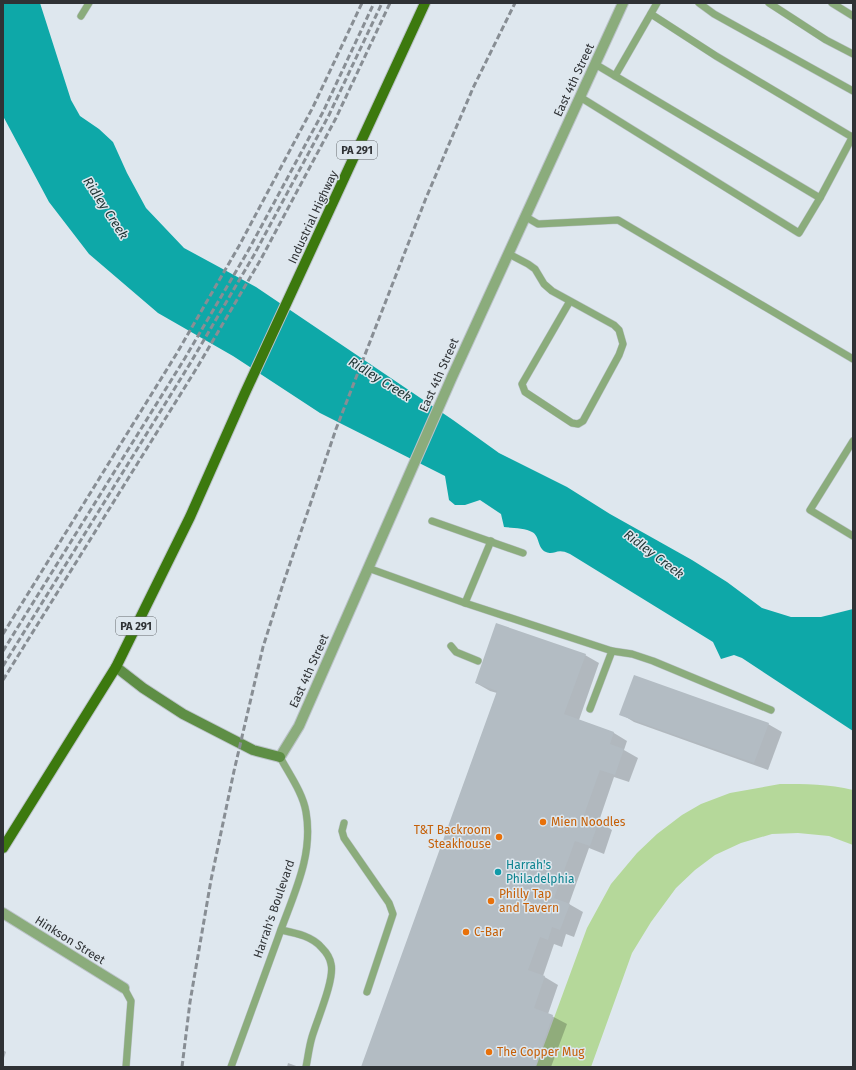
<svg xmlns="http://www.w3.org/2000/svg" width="856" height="1070" font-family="'Fira Sans',sans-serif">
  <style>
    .green { fill: #b5d89a }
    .water { fill: #0ea8a8 }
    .shadow { fill: #0003 }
    .building { fill: #b3bcc3 }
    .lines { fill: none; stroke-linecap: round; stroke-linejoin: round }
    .lane-casing { stroke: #bbc3c9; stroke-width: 8 }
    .street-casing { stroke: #bbc3c9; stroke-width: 12 }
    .secondary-casing { stroke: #bbc3c9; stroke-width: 12 }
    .primary-casing { stroke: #bbc3c9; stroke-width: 12 }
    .lane { stroke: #8bac7c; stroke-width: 7 }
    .street { stroke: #8bac7c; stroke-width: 10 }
    .secondary { stroke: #5e8e45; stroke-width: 10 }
    .primary { stroke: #3c790e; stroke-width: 10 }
    .rail { stroke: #888e94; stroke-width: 3; stroke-dasharray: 6 3; stroke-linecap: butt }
    .food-dot { fill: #e8710a; stroke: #dee7ee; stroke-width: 1.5 }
    .culture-dot { fill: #0f9aa8; stroke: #dee7ee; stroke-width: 1.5 }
    .labels { text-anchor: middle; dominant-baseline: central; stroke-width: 3; stroke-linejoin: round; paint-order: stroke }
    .shield { fill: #dee7ee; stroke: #64686c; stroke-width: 1 }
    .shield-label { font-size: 11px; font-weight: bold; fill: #2f3235 }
    .street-label { font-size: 12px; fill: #2f3235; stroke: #dee7ee }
    .food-label { font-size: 12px; fill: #c56008; stroke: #dee7ee; text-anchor: start }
    .culture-label { font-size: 12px; fill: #0d838f; stroke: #dee7ee; text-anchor: start }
    .water-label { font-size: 13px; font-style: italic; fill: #1e3534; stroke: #dee7ee }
  </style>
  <rect width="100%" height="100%" fill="#dee7ee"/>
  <path class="green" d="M780,784C805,784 829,784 853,790V845L829,836L798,833L772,834L741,843L715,855L695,870L676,888L651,922L632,953L591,1067H536L587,928L611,884L637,853L657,834L682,815L701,804L730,793Z"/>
  <path class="water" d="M3,3H40L71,100L80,116L99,129L113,142L127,173L146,208L184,248L256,287L453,420L499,453L567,487L610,514L692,560L727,582L762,608L791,617H821L853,609V731L742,658L734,655L721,659L713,642L570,554C556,547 555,556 546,552C537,548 540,536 532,532C526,528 511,528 504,527L501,514L480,500L465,505H455L449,500L445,476L320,413L233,356L158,313L89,254L49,202L3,116Z"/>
  <g class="shadow">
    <polygon points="585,655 599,663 579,720 614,733 627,741 624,750 638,758 629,782 614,777 599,821 612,830 604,854 589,848 569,904 583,912 574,937 566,934 562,947 554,944 543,976 558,985 548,1014 567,1024 551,1067 362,1067 497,693 490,691 476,683"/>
    <polygon points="621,714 768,724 782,732 768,770 634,722"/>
    <polygon points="3,1050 6,1052 3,1061"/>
    <polygon points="288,1063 299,1067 287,1067"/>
  </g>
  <g class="building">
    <polygon points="496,623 586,654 564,714 614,732 610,744 624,749 615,775 600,770 584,815 599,821 590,846 575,841 554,898 570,904 560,930 552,927 548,940 540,937 528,970 545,976 534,1008 553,1015 535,1067 361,1067 497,691 475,683"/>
    <polygon points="634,675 769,723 754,763 619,715"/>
  </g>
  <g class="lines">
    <defs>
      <g id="lane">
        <polyline points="699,3 714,14 853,91"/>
        <polyline points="769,3 826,40 853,54"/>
        <polyline points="832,3 853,16"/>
        <polyline points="651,14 716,56 852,137"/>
        <polyline points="81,16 89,3"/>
        <polyline points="595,64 820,198 853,136"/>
        <polyline points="615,76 657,3"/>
        <polyline points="580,97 799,233 820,198"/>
        <polyline points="526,217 538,224 618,220 853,359"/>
        <polyline points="509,254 528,264 535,269 544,284 552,291 614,325 619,330 623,344 619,355 583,421 578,424 572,423 525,392 522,384 570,301"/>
        <polyline points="853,441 810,510 853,536"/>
        <polyline points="432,521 523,553"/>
        <polyline points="368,568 465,603 612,651 632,654 653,661 771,710"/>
        <polyline points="465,603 491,541"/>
        <polyline points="451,646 456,652 478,661"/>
        <polyline points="590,709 612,651"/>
        <polyline points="344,823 342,831 344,838 389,903 393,914 367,992"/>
        <path d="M281,930C295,933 312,936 322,948C326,952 330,958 331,964C335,979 317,1020 312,1037C309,1047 308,1057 306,1067"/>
        <polyline points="124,988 131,1001 126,1067"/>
        <path d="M231,1067C247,1024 262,981 278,938C292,897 314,857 306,812C303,793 289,774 280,757"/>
      </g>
      <g id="street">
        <polyline points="280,757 299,726 452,377 623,3"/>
        <polyline points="3,913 124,988"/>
      </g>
      <polyline id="secondary" points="116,667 143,688 183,714 253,750 280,757"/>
      <polyline id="primary" points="3,848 116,667 190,517 245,393 425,3"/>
    </defs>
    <use href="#lane" class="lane-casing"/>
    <use href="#street" class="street-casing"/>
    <use href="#secondary" class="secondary-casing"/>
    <use href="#primary" class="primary-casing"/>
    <use href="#lane" class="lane"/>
    <use href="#street" class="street"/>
    <use href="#secondary" class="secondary"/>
    <use href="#primary" class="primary"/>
    <g class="rail">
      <polyline points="3,634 177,353 239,246 313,107 362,3"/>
      <polyline points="3,651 185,358 248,251 323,112 374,3"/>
      <polyline points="3,666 191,362 254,255 329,115 382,3"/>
      <polyline points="3,680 198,366 261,259 336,118 390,3"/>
      <polyline points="182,1067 190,1002 211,880 234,771 263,647 283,584 336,429 426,198 473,88 515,3"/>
    </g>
  </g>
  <g class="food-dot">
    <circle cx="543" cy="822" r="4"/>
    <circle cx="499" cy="837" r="4"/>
    <circle cx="491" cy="901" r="4"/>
    <circle cx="466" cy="932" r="4"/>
    <circle cx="489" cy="1052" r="4"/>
  </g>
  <circle class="culture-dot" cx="498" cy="872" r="4"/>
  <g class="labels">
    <g class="shield">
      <rect x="337" y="141" width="40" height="18" rx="3"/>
      <rect x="116" y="617" width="40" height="18" rx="3"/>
    </g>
    <g class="shield-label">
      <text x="357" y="150">PA 291</text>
      <text x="136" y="626">PA 291</text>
    </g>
    <g class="street-label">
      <text transform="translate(574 80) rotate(-65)">East 4th Street</text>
      <text transform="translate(313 217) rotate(-65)">Industrial Highway</text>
      <text transform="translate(439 375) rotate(-66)">East 4th Street</text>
      <text transform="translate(309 671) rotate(-66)">East 4th Street</text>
      <text transform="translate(274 909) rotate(-71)">Harrah's Boulevard</text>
      <text transform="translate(70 940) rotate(32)">Hinkson Street</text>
    </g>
    <g class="food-label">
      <text x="551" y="822">Mien Noodles</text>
      <text x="491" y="830" text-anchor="end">T&amp;T Backroom<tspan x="491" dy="14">Steakhouse</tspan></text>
      <text x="499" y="894">Philly Tap<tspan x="499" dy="14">and Tavern</tspan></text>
      <text x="474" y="932">C-Bar</text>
      <text x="497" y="1052">The Copper Mug</text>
    </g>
    <g class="culture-label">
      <text x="506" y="865">Harrah's<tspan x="506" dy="14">Philadelphia</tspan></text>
    </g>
    <g class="water-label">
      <text transform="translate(106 208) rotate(57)">Ridley Creek</text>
      <text transform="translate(380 379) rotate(32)">Ridley Creek</text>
      <text transform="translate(654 554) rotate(37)">Ridley Creek</text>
    </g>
  </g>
  <rect width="856" height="1070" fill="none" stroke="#2f3235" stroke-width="8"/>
</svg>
